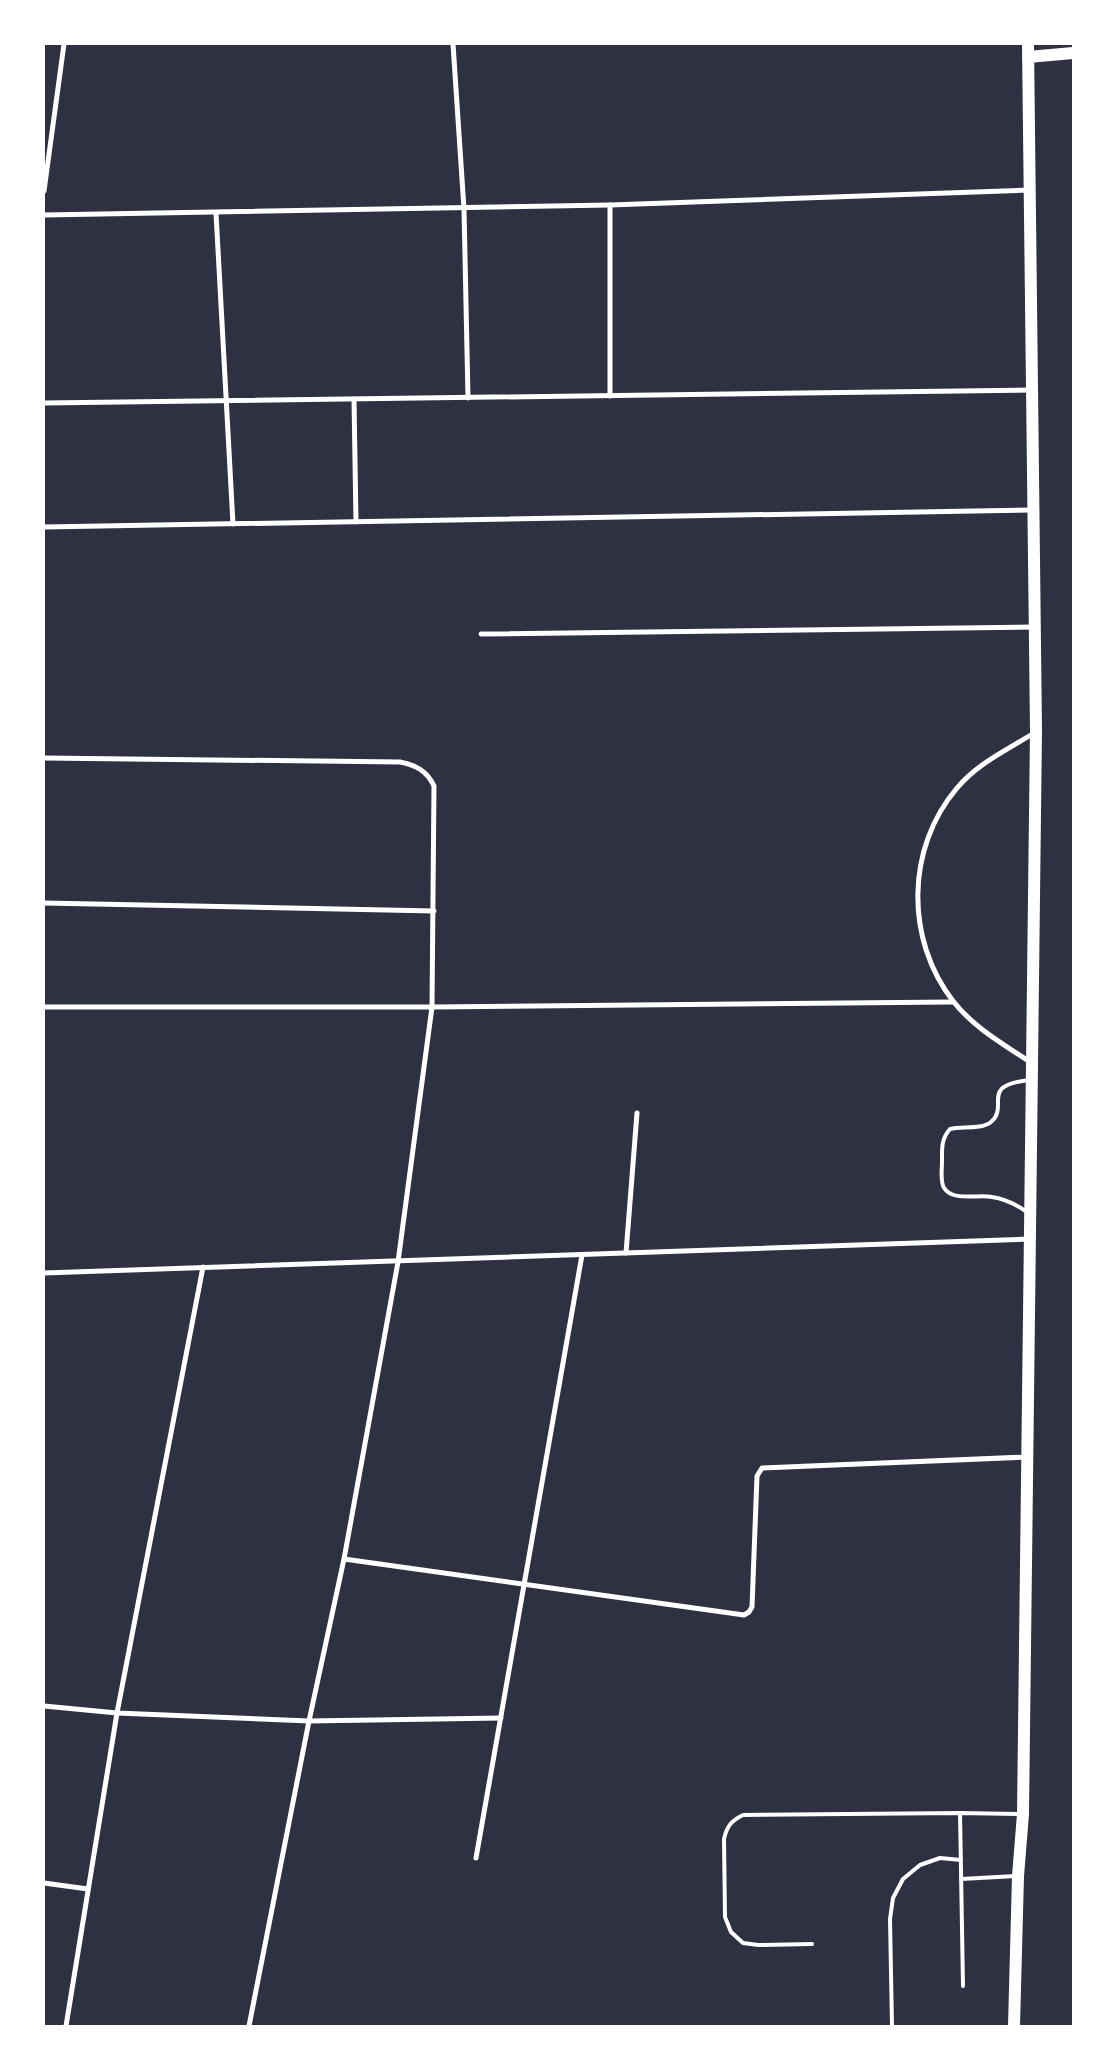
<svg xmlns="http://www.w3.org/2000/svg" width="1117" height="2070" font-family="Lato,sans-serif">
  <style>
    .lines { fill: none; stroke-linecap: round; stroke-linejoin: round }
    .service { stroke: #fff; stroke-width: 4 }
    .minor { stroke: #fff; stroke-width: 5 }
    .primary { stroke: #fff; stroke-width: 12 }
  </style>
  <rect width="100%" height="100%" fill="#2d3142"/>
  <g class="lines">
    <g class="service">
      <path d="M1027,1212C1017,1205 1005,1199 992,1197C978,1194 953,1202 944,1188C940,1181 942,1170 942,1161C942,1149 941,1139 950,1129C962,1126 981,1130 991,1122C1010,1106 978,1085 1030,1080"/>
      <polyline points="960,1813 963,1986"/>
      <polyline points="961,1879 1016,1876"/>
      <path d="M812,1944L758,1945L743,1943L731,1932L725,1917L724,1839C727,1826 731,1821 743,1815L960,1813L1021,1814"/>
      <polyline points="892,2026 890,1919 893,1898 903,1879 920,1865 940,1858 961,1860"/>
    </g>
    <g class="minor">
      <polyline points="453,44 464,209 468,398"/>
      <polyline points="44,191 64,44"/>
      <polyline points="610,205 610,396"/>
      <polyline points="216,213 233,524"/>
      <polyline points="44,215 610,205 1030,190"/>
      <polyline points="354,399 356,522"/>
      <polyline points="44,403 1032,390"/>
      <polyline points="44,527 1033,510"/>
      <polyline points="481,634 1035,627"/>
      <path d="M44,758L400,762C416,765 427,771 434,786L432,1007L398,1262L344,1559L309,1721L249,2026"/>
      <polyline points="44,903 434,911"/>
      <polyline points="44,1007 432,1007 953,1002"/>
      <path d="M1030,1062C1003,1044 973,1027 953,1001C905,939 906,848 957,788C978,763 1007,750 1034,733"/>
      <polyline points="626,1253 637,1113"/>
      <polyline points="44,1273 1030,1239"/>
      <polyline points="344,1559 744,1615 749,1612 752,1607 757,1476 762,1468 1027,1457"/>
      <polyline points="44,1706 117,1713 309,1721 501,1718"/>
      <polyline points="476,1858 582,1255"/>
      <polyline points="44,1883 88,1889"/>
      <polyline points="66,2026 117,1713 203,1267"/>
    </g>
    <g class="primary">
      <polyline points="1028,57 1073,53"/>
      <polyline points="1014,2026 1018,1876 1023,1814 1036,731 1028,44"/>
    </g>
  </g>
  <rect width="1117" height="2070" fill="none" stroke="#ffffff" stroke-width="90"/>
</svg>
